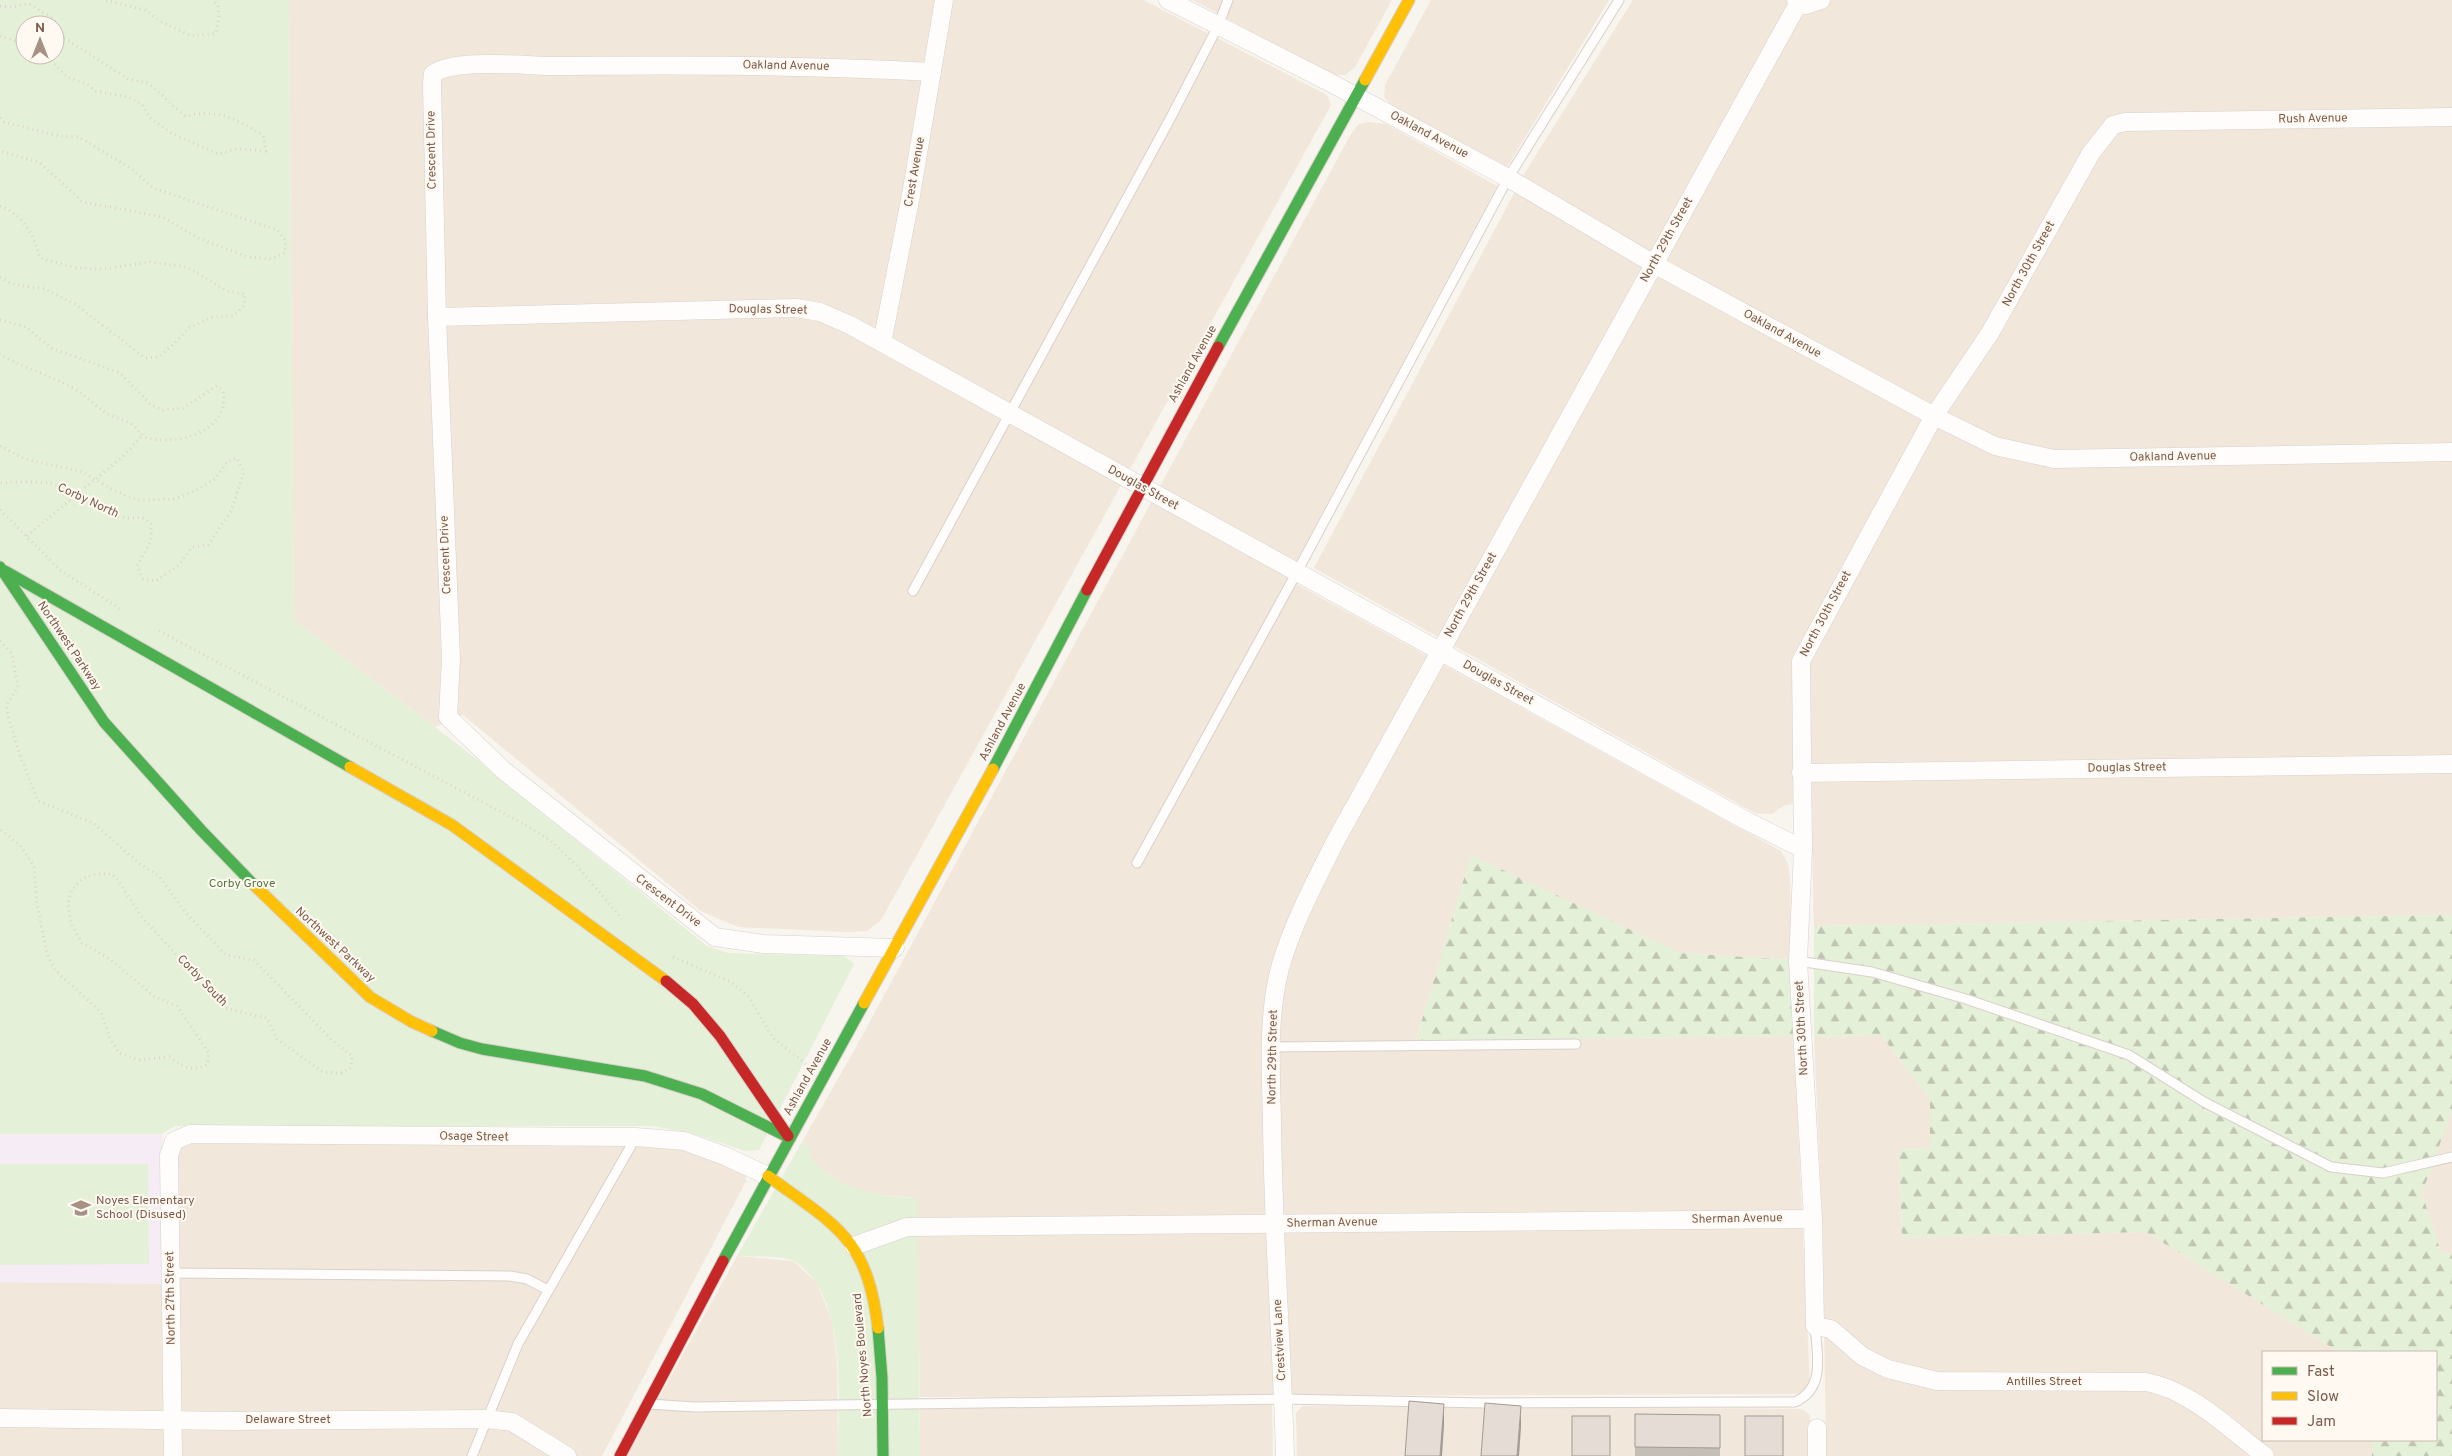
<svg xmlns="http://www.w3.org/2000/svg" width="2452" height="1456" font-family="Overpass,sans-serif">
  <style>
    .residential { fill: #f1e7db }
    .education { fill: #f5ecf5 }
    .forest { fill: url(#forest-firs) }
    .park { fill: #e5f0d8; fill-rule: evenodd }
    .lines { fill: none; stroke-linecap: round; stroke-linejoin: round }
    .lane-casing { stroke: #d8d1cc; stroke-width: 11 }
    .street-casing { stroke: #d8d1cc; stroke-width: 19 }
    .fast-casing { stroke: #d8d0c9; stroke-width: 13 }
    .slow-casing { stroke: #d8d0c9; stroke-width: 13 }
    .jam-casing { stroke: #d8d0c9; stroke-width: 13 }
    .path { stroke: #dcd4cf; stroke-width: 3; stroke-dasharray: 1 4; stroke-linecap: butt }
    .lane { stroke: #fefdfc; stroke-width: 9 }
    .street { stroke: #fefdfc; stroke-width: 18 }
    .fast { stroke: #4caf50; stroke-width: 11 }
    .slow { stroke: #ffc107; stroke-width: 11 }
    .jam { stroke: #c62828; stroke-width: 11 }
    .wall { fill: #c5beb7 }
    .shaded-wall { fill: #a09b95 }
    .building { fill: #e5ddd5; stroke: #a09b95 }
    .labels { text-anchor: middle; dominant-baseline: central; stroke-width: 4; stroke-linejoin: round; paint-order: stroke }
    .street-label { font-size: 12px; fill: #7a5b4b; stroke: #fff9f1 }
    .park-label { font-size: 12px; fill: #517a3f; stroke: #fff9f1 }
    .poi-label { font-size: 12px; fill: #7a5b4b; stroke: #fff9f1; text-anchor: start }
  </style>
  <defs>
    <pattern id="forest-firs" width="22" height="20" patternUnits="userSpaceOnUse" patternTransform="scale(1.25)"><rect width="22" height="20" fill="#e5f0d8"/><path d="M5 1l3.5 6h-7zM16 11l3.5 6h-7z" fill="#bfc5b1"/></pattern>
  </defs>
  <rect width="100%" height="100%" fill="#f8f4ee"/>
  <g class="residential">
    <polygon points="289,0 1143,0 1327,95 1331,105 881,920 867,931 848,932 738,927 701,911 463,715 435,727 294,620"/>
    <polygon points="1193,0 1392,0 1355,67 1345,75 1331,75"/>
    <polygon points="1431,0 1609,0 1507,167 1393,107 1384,97 1385,85"/>
    <polygon points="1633,0 2452,0 2452,915 1814,926 1811,803 1785,805 1772,814 1755,813 1314,568 1526,171"/>
    <polygon points="1369,122 1386,124 1497,186 1287,579 1781,851 1788,864 1790,879 1792,960 1680,953 1471,856 1416,1040 1794,1036 1810,1388 1802,1394 920,1397 917,1198 870,1194 843,1185 816,1165 809,1155 809,1146 802,1142 855,1049 1351,134 1359,124"/>
    <polygon points="1881,1035 1930,1099 1930,1148 1899,1149 1902,1238 2146,1232 2339,1352 2263,1352 2263,1440 2372,1440 2372,1456 1826,1456 1823,1240 1814,1037"/>
    <polygon points="2452,1111 2452,1253 2441,1253 2422,1193"/>
    <polygon points="191,1142 630,1144 674,1147 736,1168 745,1174 746,1181 602,1456 0,1456 0,1282 180,1284 176,1159 181,1148"/>
    <polygon points="737,1256 793,1261 816,1282 832,1320 837,1361 838,1456 627,1456"/>
    <polygon points="1272,1405 1273,1456 920,1456 920,1408"/>
    <polygon points="1302,1406 1802,1409 1810,1415 1810,1456 1297,1456 1296,1413"/>
  </g>
  <polygon class="education" points="0,1134 162,1134 162,1284 0,1282"/>
  <g class="forest">
    <polygon points="1471,855 1680,953 1792,960 1794,1036 1416,1040"/>
    <polygon points="2452,915 2452,1111 2422,1193 2441,1253 2452,1253 2452,1456 2372,1456 2372,1440 2436,1440 2436,1352 2339,1352 2146,1232 1902,1238 1899,1149 1930,1148 1930,1099 1881,1035 1814,1037 1814,926"/>
  </g>
  <g class="park">
    <path d="M0,0H289L294,620L461,747L707,946L728,953L844,956L854,964L759,1150L745,1151L691,1133L653,1126H175L162,1134H0ZM25,25H55V55H25Z"/>
    <path d="M802,1142L809,1146C810,1160 817,1166 828,1174C855,1193 885,1197 918,1198L920,1456H838C838,1400 849,1295 794,1261C782,1255 751,1257 737,1256Z"/>
    <polygon points="0,1164 148,1164 149,1264 0,1265"/>
  </g>
  <g class="lines">
    <defs>
      <g id="lane">
        <polyline points="913,591 1170,119 1218,26 1228,0"/>
        <polyline points="1137,863 1297,572 1508,178 1619,0"/>
        <polyline points="1798,961 1872,972 1966,999 2129,1055 2204,1102 2331,1167 2383,1173 2452,1157"/>
        <polyline points="1271,1047 1576,1044"/>
        <polyline points="171,1273 510,1276 527,1279 548,1290"/>
        <path d="M649,1404L695,1407L1283,1399L1485,1403L1795,1402C1826,1388 1817,1354 1815,1326"/>
        <polyline points="472,1456 518,1344 636,1137"/>
      </g>
      <g id="street">
        <polyline points="1168,0 1333,84 1508,178 1654,264 1934,416 1995,446 2054,459 2452,452"/>
        <polyline points="1796,0 1806,5 1821,0"/>
        <polyline points="437,317 796,308 820,312 850,325 1747,821 1803,849"/>
        <polyline points="882,343 911,195 944,0"/>
        <polyline points="1801,773 2452,764"/>
        <path d="M895,948L764,944L715,937L503,770L448,717L451,658L437,317L432,84L433,74C456,57 533,67 564,66C687,65 809,65 932,72"/>
        <polyline points="854,1246 907,1227 1813,1219"/>
        <polyline points="0,1418 234,1421 486,1419 512,1422 567,1456"/>
        <polyline points="1817,1428 1817,1456"/>
        <polyline points="173,1456 169,1155 174,1141 190,1134 636,1137 684,1141 725,1156 768,1176"/>
        <path d="M1285,1456C1282,1345 1273,1234 1272,1122C1271,1071 1267,1018 1280,968C1293,923 1314,884 1335,842L1799,2"/>
        <path d="M2265,1456C2229,1429 2191,1390 2146,1382L1937,1381L1888,1369L1862,1356L1831,1329L1815,1326L1813,1219L1798,961L1803,849L1801,661L1934,416L1990,333L2091,153L2113,125L2125,122L2452,117"/>
      </g>
      <g id="fast">
        <polyline points="1218,347 1365,80"/>
        <polyline points="0,567 104,722 201,830 254,885"/>
        <polyline points="5,571 350,767"/>
        <polyline points="993,769 1087,590"/>
        <polyline points="432,1031 460,1043 482,1049 645,1076 702,1094 790,1138"/>
        <polyline points="723,1261 864,1003"/>
        <polyline points="878,1328 882,1378 883,1456"/>
      </g>
      <g id="slow">
        <polyline points="1365,80 1409,0"/>
        <polyline points="350,767 452,825 666,981"/>
        <polyline points="254,885 370,997 412,1022 432,1031"/>
        <polyline points="864,1003 993,769"/>
        <path d="M768,1176C836,1226 867,1237 878,1328"/>
      </g>
      <g id="jam">
        <polyline points="1087,590 1218,347"/>
        <polyline points="666,981 693,1004 720,1036 788,1136"/>
        <polyline points="620,1456 723,1261"/>
      </g>
    </defs>
    <use href="#lane" class="lane-casing"/>
    <use href="#street" class="street-casing"/>
    <use href="#fast" class="fast-casing"/>
    <use href="#slow" class="slow-casing"/>
    <use href="#jam" class="jam-casing"/>
    <g class="path">
      <polyline points="106,0 145,10 160,21 191,36 216,33 219,18 218,5 212,0"/>
      <path d="M0,6L11,7L29,4L54,19L63,37L128,79L148,83L185,116C220,109 233,118 263,135L266,151L236,149L218,154L173,134L150,118L142,104L128,97L96,91L87,84L67,77L46,55"/>
      <polyline points="0,36 25,44"/>
      <polyline points="0,118 4,122 59,136 79,137 132,169 153,188 277,230 285,240 285,253 271,259 248,257 198,238 163,217 83,202 39,162 0,151"/>
      <path d="M0,206C24,215 34,235 40,258L77,268L104,269L150,262L187,267L227,291L245,294L244,306L233,316L213,317L188,328L175,343L159,357L145,358L75,304L45,289L12,284L0,277"/>
      <path d="M0,320L26,327L51,348L120,373L150,404L163,410L183,408L217,386L223,390C230,430 184,444 151,439C141,438 139,428 131,424C122,419 111,417 103,411C93,404 84,394 73,388C49,375 23,368 0,354"/>
      <path d="M0,446L25,459L83,472L115,491L138,500L175,499L196,490L215,479L227,462L237,458L244,472L231,511L208,545L192,547L179,565L156,581L143,579L137,566L151,541V523L141,517C107,525 80,488 47,483C32,481 15,482 0,483"/>
      <polyline points="0,510 60,570 120,609"/>
      <polyline points="27,536 121,458 142,436"/>
      <polyline points="159,631 522,823 550,840 577,866 622,919"/>
      <path d="M0,641L12,654L18,687L6,706C13,739 25,769 38,801L93,823L140,864L159,876L185,912L226,955L254,960L332,1040L352,1056L351,1068L341,1073L323,1072L277,1039L267,1018L225,1008L141,916L118,880L112,874H95L82,879L71,891L68,903L71,924L82,943L110,959L155,997L177,1006L209,1053L207,1065C191,1072 183,1067 170,1057L140,1060L119,1053L110,1038L101,1012L54,969L47,954L37,904L34,866L20,845L0,829"/>
      <polyline points="673,957 731,982 748,996 773,1038 806,1064"/>
    </g>
    <use href="#lane" class="lane"/>
    <use href="#street" class="street"/>
    <use href="#fast" class="fast"/>
    <use href="#slow" class="slow"/>
    <use href="#jam" class="jam"/>
  </g>
  <polygon class="wall" points="1635,1414 1720,1415 1720,1456 1635,1456"/>
  <g class="shaded-wall">
    <polygon points="1444,1404 1444,1425 1442,1456 1440,1456"/>
    <polygon points="1521,1406 1521,1427 1519,1456 1517,1456"/>
  </g>
  <g class="building">
    <polygon points="1409,1401 1444,1404 1440,1456 1405,1456"/>
    <polygon points="1485,1403 1521,1406 1517,1456 1481,1456"/>
    <polygon points="1635,1414 1720,1415 1720,1448 1635,1447"/>
    <rect x="1572" y="1416" width="38" height="40"/>
    <rect x="1745" y="1416" width="38" height="40"/>
  </g>
  <defs>
    <symbol id="school-bare" viewBox="-9 -9 18 18"><path d="M0-5L7-2L0 1L-7-2ZM-4 1L0 2.5L4 1V4Q0 6-4 4Z" fill="#a69184" stroke="#fff9f1" stroke-width="2.5" paint-order="stroke"/></symbol>
  </defs>
  <g fill-rule="evenodd">
    <use href="#school-bare" x="67" y="1194" width="28" height="28"/>
  </g>
  <g class="labels">
    <g class="street-label">
      <text transform="translate(786 66) rotate(1)">Oakland Avenue</text>
      <text transform="translate(2313 119) rotate(-1)">Rush Avenue</text>
      <text transform="translate(1429 135) rotate(28)">Oakland Avenue</text>
      <text transform="translate(432 150) rotate(-91)">Crescent Drive</text>
      <text transform="translate(915 172) rotate(-80)">Crest Avenue</text>
      <text transform="translate(1667 240) rotate(-61)">North 29th Street</text>
      <text transform="translate(2029 264) rotate(-61)">North 30th Street</text>
      <text transform="translate(768 310) rotate(1)">Douglas Street</text>
      <text transform="translate(1782 334) rotate(29)">Oakland Avenue</text>
      <text transform="translate(1193 364) rotate(-61)">Ashland Avenue</text>
      <text transform="translate(2173 457) rotate(-1)">Oakland Avenue</text>
      <text transform="translate(1143 488) rotate(29)">Douglas Street</text>
      <text transform="translate(88 501) rotate(25)">Corby North</text>
      <text transform="translate(446 555) rotate(-92)">Crescent Drive</text>
      <text transform="translate(1471 595) rotate(-61)">North 29th Street</text>
      <text transform="translate(1826 614) rotate(-62)">North 30th Street</text>
      <text transform="translate(69 646) rotate(56)">Northwest Parkway</text>
      <text transform="translate(1498 683) rotate(29)">Douglas Street</text>
      <text transform="translate(1003 722) rotate(-62)">Ashland Avenue</text>
      <text transform="translate(2127 768) rotate(-1)">Douglas Street</text>
      <text transform="translate(668 901) rotate(37)">Crescent Drive</text>
      <text transform="translate(335 945) rotate(43)">Northwest Parkway</text>
      <text transform="translate(202 981) rotate(46)">Corby South</text>
      <text transform="translate(1802 1028) rotate(-93)">North 30th Street</text>
      <text transform="translate(1273 1057) rotate(-89)">North 29th Street</text>
      <text transform="translate(808 1077) rotate(-61)">Ashland Avenue</text>
      <text transform="translate(474 1137) rotate(1)">Osage Street</text>
      <text transform="translate(1737 1219) rotate(-1)">Sherman Avenue</text>
      <text transform="translate(1332 1223) rotate(-1)">Sherman Avenue</text>
      <text transform="translate(171 1298) rotate(-91)">North 27th Street</text>
      <text transform="translate(1280 1340) rotate(-93)">Crestview Lane</text>
      <text transform="translate(863 1355) rotate(-95)">North Noyes Boulevard</text>
      <text x="2044" y="1382">Antilles Street</text>
      <text x="288" y="1420">Delaware Street</text>
    </g>
    <g class="park-label">
      <text x="242" y="884">Corby Grove</text>
    </g>
    <g class="poi-label">
      <text x="96" y="1201">Noyes Elementary<tspan x="96" dy="14">School (Disused)</tspan></text>
    </g>
  </g>
  <rect x="2262" y="1351" width="175" height="90" fill="#fff9f1" stroke="#cabaaf"/>
  <rect x="2272" y="1367" width="25" height="8" fill="#4caf50" stroke="#cabaaf"/>
  <text x="2307" y="1376" font-size="15" fill="#7a5b4b">Fast</text>
  <rect x="2272" y="1392" width="25" height="8" fill="#ffc107" stroke="#cabaaf"/>
  <text x="2307" y="1401" font-size="15" fill="#7a5b4b">Slow</text>
  <rect x="2272" y="1417" width="25" height="8" fill="#c62828" stroke="#cabaaf"/>
  <text x="2307" y="1426" font-size="15" fill="#7a5b4b">Jam</text>
  <g transform="translate(40 40)"><circle r="24" fill="#fff9f1" stroke="#cabaaf"/>
  <path d="M0-4L9 19L0 12L-9 19Z" fill="#a69184"/>
  <text y="-8" font-size="14" font-weight="bold" text-anchor="middle" fill="#7a5b4b">N</text>
  </g>
</svg>
